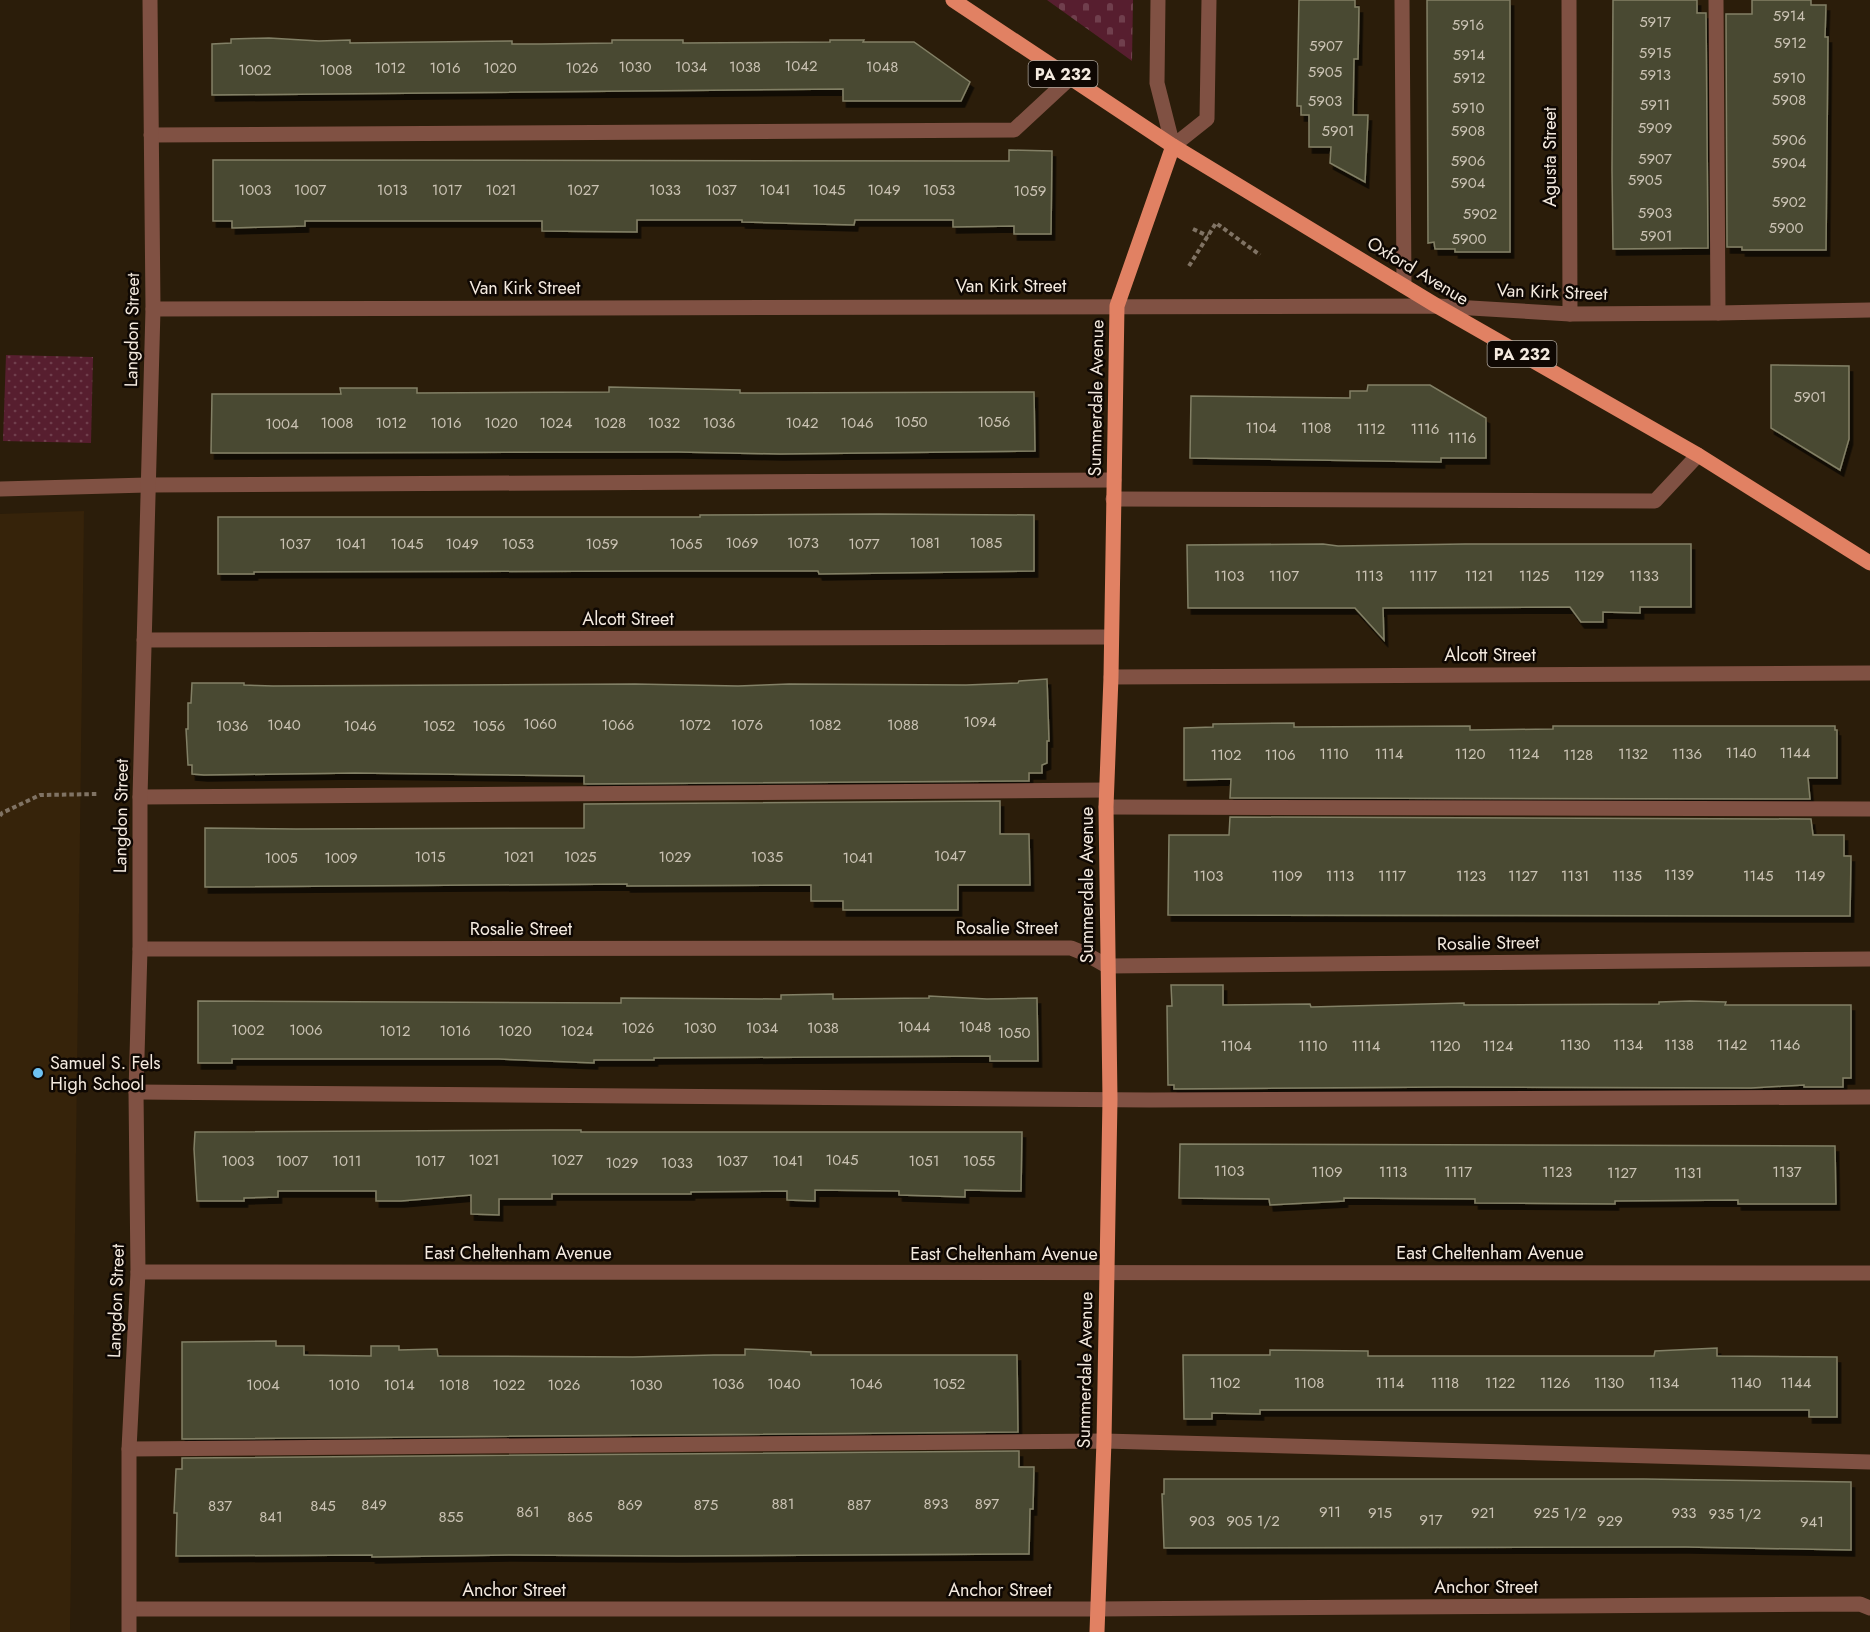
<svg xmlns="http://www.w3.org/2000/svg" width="1870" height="1632" font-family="Jost,sans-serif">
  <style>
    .built { fill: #36230a }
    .grass { fill: url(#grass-dots) }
    .cemetery { fill: url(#cemetery-stones) }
    .building { fill: #4a4830; stroke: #828066; stroke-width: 1.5; filter: url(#shadow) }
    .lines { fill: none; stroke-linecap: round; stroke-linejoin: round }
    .path { stroke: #807364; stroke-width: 4; stroke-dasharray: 4.5 3; stroke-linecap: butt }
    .minor { stroke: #805143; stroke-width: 15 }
    .major { stroke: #e18163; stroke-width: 15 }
    .poi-dot { fill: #6ec2f3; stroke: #0f0803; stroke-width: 2 }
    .labels { text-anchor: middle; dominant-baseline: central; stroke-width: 5; stroke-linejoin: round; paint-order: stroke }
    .number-label { font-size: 15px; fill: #cac2b3 }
    .shield { fill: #0f0803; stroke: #afa69d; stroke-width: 1.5 }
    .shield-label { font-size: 16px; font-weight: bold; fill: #f4eadf }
    .street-label { font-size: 18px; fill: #f4eadf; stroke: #0f0803 }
    .poi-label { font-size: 18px; fill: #f4eadf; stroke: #0f0803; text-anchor: start }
  </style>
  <defs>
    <pattern id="grass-dots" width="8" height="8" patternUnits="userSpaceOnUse" patternTransform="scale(1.5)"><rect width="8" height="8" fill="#571e2f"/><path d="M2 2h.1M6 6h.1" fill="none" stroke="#703f4d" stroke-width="1.8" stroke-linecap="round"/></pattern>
    <pattern id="cemetery-stones" width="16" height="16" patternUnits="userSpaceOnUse" patternTransform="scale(1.5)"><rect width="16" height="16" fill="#571e2f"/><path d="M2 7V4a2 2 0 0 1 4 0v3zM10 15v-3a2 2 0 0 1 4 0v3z" fill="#703f4d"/></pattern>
    <filter id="shadow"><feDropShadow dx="3.5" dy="6" stdDeviation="0" flood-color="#0009"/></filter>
  </defs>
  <rect width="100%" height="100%" fill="#2b1d0a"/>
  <polygon class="built" points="84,511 70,1632 0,1632 0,514"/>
  <polygon class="grass" points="6,355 93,357 91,443 3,441"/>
  <polygon class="cemetery" points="1047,0 1133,0 1132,61"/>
  <g class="building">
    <polygon points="1299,0 1355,0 1355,7 1359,7 1358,59 1354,59 1353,115 1368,115 1365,182 1330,163 1331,147 1309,147 1309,115 1301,115 1301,106 1297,106"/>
    <polygon points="1427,0 1510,0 1510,252 1455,252 1455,249 1435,249 1434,242 1428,243"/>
    <polygon points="1613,0 1697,0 1697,13 1706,13 1708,248 1613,249 1612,170"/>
    <polygon points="1752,0 1811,0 1811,5 1826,5 1825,37 1828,37 1826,250 1742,250 1742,247 1727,247 1726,14 1752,14"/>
    <polygon points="269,38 319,41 350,40 350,43 512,41 512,44 541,44 612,43 612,40 683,40 683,43 830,42 830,40 864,40 863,42 914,42 970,82 961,101 843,101 843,89 212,95 212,44 231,43 231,39"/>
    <polygon points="1009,150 1052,151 1051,234 1014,234 1014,226 953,227 953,220 855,220 854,225 742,222 742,220 637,220 637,232 542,231 542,221 305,221 305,226 232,228 232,221 213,221 213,160 1009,161"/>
    <polygon points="1771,365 1849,366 1849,439 1840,470 1771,428"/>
    <polygon points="1368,385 1430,385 1486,418 1486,458 1441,458 1441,462 1190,458 1191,396 1350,398 1350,391 1367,391"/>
    <polygon points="609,387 740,390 740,393 1034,392 1035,451 780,454 678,452 211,453 212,394 341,394 340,388 417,388 417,393 609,392"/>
    <polygon points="879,514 1034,515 1034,571 819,574 818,571 655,571 254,572 254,574 218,574 218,517 700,517 700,515"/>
    <polygon points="1323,544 1338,546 1465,544 1691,544 1691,607 1640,607 1640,613 1603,612 1603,622 1581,622 1570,607 1383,608 1384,640 1355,608 1188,608 1187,545"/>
    <polygon points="1047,679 1049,741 1047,741 1047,763 1042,765 1042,773 1029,773 1029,781 584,784 584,776 355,773 204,775 192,774 192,765 188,765 186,729 188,729 188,703 191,703 192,683 244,683 244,685 273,686 635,684 738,686 789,684 966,685 1018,683 1019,681"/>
    <polygon points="1294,723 1294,727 1470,726 1470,730 1553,729 1553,726 1835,726 1835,730 1837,730 1837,778 1808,778 1810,799 1230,798 1231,779 1184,780 1184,728 1213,727 1213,724"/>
    <polygon points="1000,801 1000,834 1029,834 1030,885 958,885 958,910 843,910 843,901 811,901 811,885 627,886 627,884 205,887 205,828 296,829 584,828 584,804"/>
    <polygon points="1230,817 1811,819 1813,835 1844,835 1844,856 1851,856 1850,916 1168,915 1169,835 1229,835"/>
    <polygon points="1171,985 1223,985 1223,1005 1310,1004 1311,1007 1464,1003 1464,1005 1659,1004 1659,1002 1690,1001 1726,1002 1725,1005 1851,1005 1851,1078 1843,1078 1843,1087 1804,1087 1804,1085 1751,1088 1448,1087 1174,1089 1174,1085 1168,1085 1167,1006 1172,1006"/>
    <polygon points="833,994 833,999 929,998 929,996 987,999 1037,998 1038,1061 990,1061 990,1056 654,1058 654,1060 594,1060 594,1063 499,1059 232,1059 232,1063 198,1063 198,1001 621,1003 621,998 781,999 781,995"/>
    <polygon points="550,1130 581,1130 581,1132 1022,1132 1021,1191 965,1190 965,1197 899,1195 899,1191 815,1190 815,1201 787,1200 787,1191 691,1192 691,1194 552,1194 552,1199 499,1199 499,1215 471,1214 471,1195 401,1201 376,1201 376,1191 278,1191 278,1197 244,1198 244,1201 197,1201 194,1149 195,1132"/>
    <polygon points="1180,1144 1835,1146 1836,1204 1738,1204 1738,1200 1615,1201 1615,1204 1475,1203 1475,1199 1344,1198 1344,1201 1270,1205 1269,1199 1179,1198"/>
    <polygon points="276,1341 276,1346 304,1346 304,1355 371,1356 371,1346 399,1346 399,1350 437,1349 438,1356 633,1357 714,1355 745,1355 745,1349 811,1352 811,1355 1017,1355 1018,1432 182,1439 182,1342"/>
    <polygon points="1717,1348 1717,1356 1837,1357 1837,1417 1809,1417 1809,1410 1260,1410 1260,1414 1212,1413 1212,1419 1184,1419 1183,1355 1270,1355 1270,1350 1368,1351 1368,1356 1654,1356 1655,1351"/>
    <polygon points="1019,1451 1019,1467 1034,1467 1033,1509 1030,1509 1029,1554 678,1556 509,1555 372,1557 372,1555 176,1556 177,1513 174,1513 176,1469 182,1469 182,1458"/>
    <polygon points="1164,1479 1644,1479 1851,1482 1851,1550 1686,1547 1164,1548 1162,1494 1164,1494"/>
  </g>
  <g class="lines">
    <g class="path">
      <polyline points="1193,229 1208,236"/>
      <polyline points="1189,266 1216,223 1260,255"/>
      <polyline points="0,816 2,813 40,795 99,794"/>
    </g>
    <g class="minor">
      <polyline points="1158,0 1157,83 1173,146 1207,119 1209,0"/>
      <polyline points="1402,0 1404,286"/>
      <polyline points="1569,0 1570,314"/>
      <polyline points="1716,0 1718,313"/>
      <polyline points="151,135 1014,130 1069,79"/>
      <polyline points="153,309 1437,306 1570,314 1718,313 1870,310"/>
      <polyline points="0,489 147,485 1114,480"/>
      <polyline points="1113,499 1655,501 1698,455"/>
      <polyline points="144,640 1111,637"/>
      <polyline points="1111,677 1870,673"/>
      <polyline points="140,797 1106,790"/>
      <polyline points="1106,807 1870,809"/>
      <polyline points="140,949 1071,948 1086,954 1107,966 1870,959"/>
      <polyline points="136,1092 1150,1100 1870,1097"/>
      <polyline points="138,1272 1870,1273"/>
      <polyline points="129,1449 1104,1441 1870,1462"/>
      <polyline points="130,1609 1097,1609 1860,1604 1870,1608"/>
      <polyline points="129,1632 129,1449 138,1272 136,1092 140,949 140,797 153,309 150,0"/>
    </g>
    <g class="major">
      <polyline points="953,0 1173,146 1437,306 1698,455 1870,563"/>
      <polyline points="1097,1632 1104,1441 1110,1099 1106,807 1111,677 1117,306 1173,146"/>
    </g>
  </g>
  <circle class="poi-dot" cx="38" cy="1073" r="6"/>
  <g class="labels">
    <g class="number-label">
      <text x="1789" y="16">5914</text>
      <text x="1655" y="22">5917</text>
      <text x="1468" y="25">5916</text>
      <text x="1790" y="43">5912</text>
      <text x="1326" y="46">5907</text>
      <text x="1655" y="53">5915</text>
      <text x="1469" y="55">5914</text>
      <text x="801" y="66">1042</text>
      <text x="635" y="67">1030</text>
      <text x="691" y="67">1034</text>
      <text x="745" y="67">1038</text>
      <text x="882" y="67">1048</text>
      <text x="390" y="68">1012</text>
      <text x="445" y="68">1016</text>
      <text x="500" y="68">1020</text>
      <text x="582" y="68">1026</text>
      <text x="255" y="70">1002</text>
      <text x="336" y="70">1008</text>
      <text x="1325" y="72">5905</text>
      <text x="1655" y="75">5913</text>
      <text x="1469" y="78">5912</text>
      <text x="1789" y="78">5910</text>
      <text x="1789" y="100">5908</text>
      <text x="1325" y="101">5903</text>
      <text x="1655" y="105">5911</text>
      <text x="1468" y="108">5910</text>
      <text x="1655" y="128">5909</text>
      <text x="1338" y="131">5901</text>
      <text x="1468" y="131">5908</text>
      <text x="1789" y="140">5906</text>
      <text x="1655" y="159">5907</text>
      <text x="1468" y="161">5906</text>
      <text x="1789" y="163">5904</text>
      <text x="1645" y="180">5905</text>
      <text x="1468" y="183">5904</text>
      <text x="255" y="190">1003</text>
      <text x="310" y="190">1007</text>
      <text x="392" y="190">1013</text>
      <text x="447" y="190">1017</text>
      <text x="501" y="190">1021</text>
      <text x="583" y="190">1027</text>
      <text x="665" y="190">1033</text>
      <text x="721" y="190">1037</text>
      <text x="775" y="190">1041</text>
      <text x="829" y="190">1045</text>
      <text x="884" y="190">1049</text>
      <text x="939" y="190">1053</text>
      <text x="1030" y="191">1059</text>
      <text x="1789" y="202">5902</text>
      <text x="1655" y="213">5903</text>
      <text x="1480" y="214">5902</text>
      <text x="1786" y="228">5900</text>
      <text x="1656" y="236">5901</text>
      <text x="1469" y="239">5900</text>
      <text x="1810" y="397">5901</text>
      <text x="911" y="422">1050</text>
      <text x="994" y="422">1056</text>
      <text x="337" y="423">1008</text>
      <text x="391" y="423">1012</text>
      <text x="446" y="423">1016</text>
      <text x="501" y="423">1020</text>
      <text x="556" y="423">1024</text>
      <text x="610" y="423">1028</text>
      <text x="664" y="423">1032</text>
      <text x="719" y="423">1036</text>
      <text x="802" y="423">1042</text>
      <text x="857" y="423">1046</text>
      <text x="282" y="424">1004</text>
      <text x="1261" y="428">1104</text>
      <text x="1316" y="428">1108</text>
      <text x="1371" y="429">1112</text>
      <text x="1425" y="429">1116</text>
      <text x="1462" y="438">1116</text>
      <text x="742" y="543">1069</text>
      <text x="803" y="543">1073</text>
      <text x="925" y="543">1081</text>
      <text x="986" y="543">1085</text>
      <text x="295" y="544">1037</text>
      <text x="351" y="544">1041</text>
      <text x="407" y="544">1045</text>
      <text x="462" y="544">1049</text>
      <text x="518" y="544">1053</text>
      <text x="602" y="544">1059</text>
      <text x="686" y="544">1065</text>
      <text x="864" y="544">1077</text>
      <text x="1229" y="576">1103</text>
      <text x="1284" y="576">1107</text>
      <text x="1369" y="576">1113</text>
      <text x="1423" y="576">1117</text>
      <text x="1479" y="576">1121</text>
      <text x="1534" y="576">1125</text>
      <text x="1589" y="576">1129</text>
      <text x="1644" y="576">1133</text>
      <text x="980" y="722">1094</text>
      <text x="540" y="724">1060</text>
      <text x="284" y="725">1040</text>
      <text x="618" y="725">1066</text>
      <text x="695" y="725">1072</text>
      <text x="747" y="725">1076</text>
      <text x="825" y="725">1082</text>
      <text x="903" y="725">1088</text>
      <text x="232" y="726">1036</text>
      <text x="360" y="726">1046</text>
      <text x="439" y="726">1052</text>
      <text x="489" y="726">1056</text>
      <text x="1741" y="753">1140</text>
      <text x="1795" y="753">1144</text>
      <text x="1334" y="754">1110</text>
      <text x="1389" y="754">1114</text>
      <text x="1470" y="754">1120</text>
      <text x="1524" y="754">1124</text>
      <text x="1633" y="754">1132</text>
      <text x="1687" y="754">1136</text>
      <text x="1226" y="755">1102</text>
      <text x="1280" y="755">1106</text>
      <text x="1578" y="755">1128</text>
      <text x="950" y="856">1047</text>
      <text x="430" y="857">1015</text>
      <text x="519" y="857">1021</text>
      <text x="580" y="857">1025</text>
      <text x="675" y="857">1029</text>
      <text x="767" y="857">1035</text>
      <text x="281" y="858">1005</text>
      <text x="341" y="858">1009</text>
      <text x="858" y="858">1041</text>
      <text x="1679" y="875">1139</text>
      <text x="1208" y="876">1103</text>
      <text x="1287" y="876">1109</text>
      <text x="1340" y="876">1113</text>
      <text x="1392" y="876">1117</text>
      <text x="1471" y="876">1123</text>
      <text x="1523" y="876">1127</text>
      <text x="1575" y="876">1131</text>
      <text x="1627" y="876">1135</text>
      <text x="1758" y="876">1145</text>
      <text x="1810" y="876">1149</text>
      <text x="914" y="1027">1044</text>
      <text x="975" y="1027">1048</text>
      <text x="638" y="1028">1026</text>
      <text x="700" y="1028">1030</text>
      <text x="762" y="1028">1034</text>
      <text x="823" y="1028">1038</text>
      <text x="248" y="1030">1002</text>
      <text x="306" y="1030">1006</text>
      <text x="395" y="1031">1012</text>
      <text x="455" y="1031">1016</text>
      <text x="515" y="1031">1020</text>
      <text x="577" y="1031">1024</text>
      <text x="1014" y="1033">1050</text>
      <text x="1575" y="1045">1130</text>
      <text x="1628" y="1045">1134</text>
      <text x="1679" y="1045">1138</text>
      <text x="1732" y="1045">1142</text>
      <text x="1785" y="1045">1146</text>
      <text x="1236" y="1046">1104</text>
      <text x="1313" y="1046">1110</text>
      <text x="1366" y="1046">1114</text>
      <text x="1445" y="1046">1120</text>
      <text x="1498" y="1046">1124</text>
      <text x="484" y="1160">1021</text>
      <text x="567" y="1160">1027</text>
      <text x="842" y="1160">1045</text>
      <text x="238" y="1161">1003</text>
      <text x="292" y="1161">1007</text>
      <text x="347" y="1161">1011</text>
      <text x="430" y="1161">1017</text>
      <text x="732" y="1161">1037</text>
      <text x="788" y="1161">1041</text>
      <text x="924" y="1161">1051</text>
      <text x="979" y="1161">1055</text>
      <text x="622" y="1163">1029</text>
      <text x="677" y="1163">1033</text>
      <text x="1229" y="1171">1103</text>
      <text x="1327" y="1172">1109</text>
      <text x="1393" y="1172">1113</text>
      <text x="1458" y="1172">1117</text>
      <text x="1557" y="1172">1123</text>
      <text x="1787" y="1172">1137</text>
      <text x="1622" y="1173">1127</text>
      <text x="1688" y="1173">1131</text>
      <text x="1225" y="1383">1102</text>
      <text x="1309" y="1383">1108</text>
      <text x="1390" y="1383">1114</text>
      <text x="1445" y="1383">1118</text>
      <text x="1500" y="1383">1122</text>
      <text x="1555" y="1383">1126</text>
      <text x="1609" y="1383">1130</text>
      <text x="1664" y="1383">1134</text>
      <text x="1746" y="1383">1140</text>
      <text x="1796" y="1383">1144</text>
      <text x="728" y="1384">1036</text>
      <text x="784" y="1384">1040</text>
      <text x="866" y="1384">1046</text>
      <text x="949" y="1384">1052</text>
      <text x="263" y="1385">1004</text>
      <text x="344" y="1385">1010</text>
      <text x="399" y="1385">1014</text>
      <text x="454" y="1385">1018</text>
      <text x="509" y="1385">1022</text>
      <text x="564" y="1385">1026</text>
      <text x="646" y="1385">1030</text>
      <text x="783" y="1504">881</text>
      <text x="936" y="1504">893</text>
      <text x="987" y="1504">897</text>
      <text x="374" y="1505">849</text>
      <text x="630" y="1505">869</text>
      <text x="706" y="1505">875</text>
      <text x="859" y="1505">887</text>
      <text x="220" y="1506">837</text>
      <text x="323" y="1506">845</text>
      <text x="528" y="1512">861</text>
      <text x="1330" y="1512">911</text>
      <text x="1380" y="1513">915</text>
      <text x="1483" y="1513">921</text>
      <text x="1560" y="1513">925 1/2</text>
      <text x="1684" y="1513">933</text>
      <text x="1735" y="1514">935 1/2</text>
      <text x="271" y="1517">841</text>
      <text x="451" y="1517">855</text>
      <text x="580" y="1517">865</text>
      <text x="1431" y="1520">917</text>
      <text x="1202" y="1521">903</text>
      <text x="1253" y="1521">905 1/2</text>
      <text x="1610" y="1521">929</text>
      <text x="1812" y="1522">941</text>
    </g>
    <g class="shield">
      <rect x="1028.5" y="61" width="69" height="26" rx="4.5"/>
      <rect x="1487.5" y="341" width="69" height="26" rx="4.5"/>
    </g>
    <g class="shield-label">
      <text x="1063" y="74">PA 232</text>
      <text x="1522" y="354">PA 232</text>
    </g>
    <g class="street-label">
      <text transform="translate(1550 157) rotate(-90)">Agusta Street</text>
      <text transform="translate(1418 271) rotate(31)">Oxford Avenue</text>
      <text x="1011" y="286">Van Kirk Street</text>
      <text x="525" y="288">Van Kirk Street</text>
      <text transform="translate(1552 292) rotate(2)">Van Kirk Street</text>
      <text transform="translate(132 330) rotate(-89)">Langdon Street</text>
      <text transform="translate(1096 398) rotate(-89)">Summerdale Avenue</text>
      <text x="628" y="619">Alcott Street</text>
      <text x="1490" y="655">Alcott Street</text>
      <text transform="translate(121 816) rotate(-89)">Langdon Street</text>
      <text transform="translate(1087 885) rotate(-90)">Summerdale Avenue</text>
      <text x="1007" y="928">Rosalie Street</text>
      <text x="521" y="929">Rosalie Street</text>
      <text transform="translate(1488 943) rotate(-1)">Rosalie Street</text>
      <text x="518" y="1253">East Cheltenham Avenue</text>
      <text x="1490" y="1253">East Cheltenham Avenue</text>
      <text x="1004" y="1254">East Cheltenham Avenue</text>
      <text transform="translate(116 1301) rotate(-88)">Langdon Street</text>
      <text transform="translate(1085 1370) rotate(-89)">Summerdale Avenue</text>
      <text x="1486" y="1587">Anchor Street</text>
      <text x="514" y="1590">Anchor Street</text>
      <text x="1000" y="1590">Anchor Street</text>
    </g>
    <g class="poi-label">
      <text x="50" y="1063">Samuel S. Fels<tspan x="50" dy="21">High School</tspan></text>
    </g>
  </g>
</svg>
